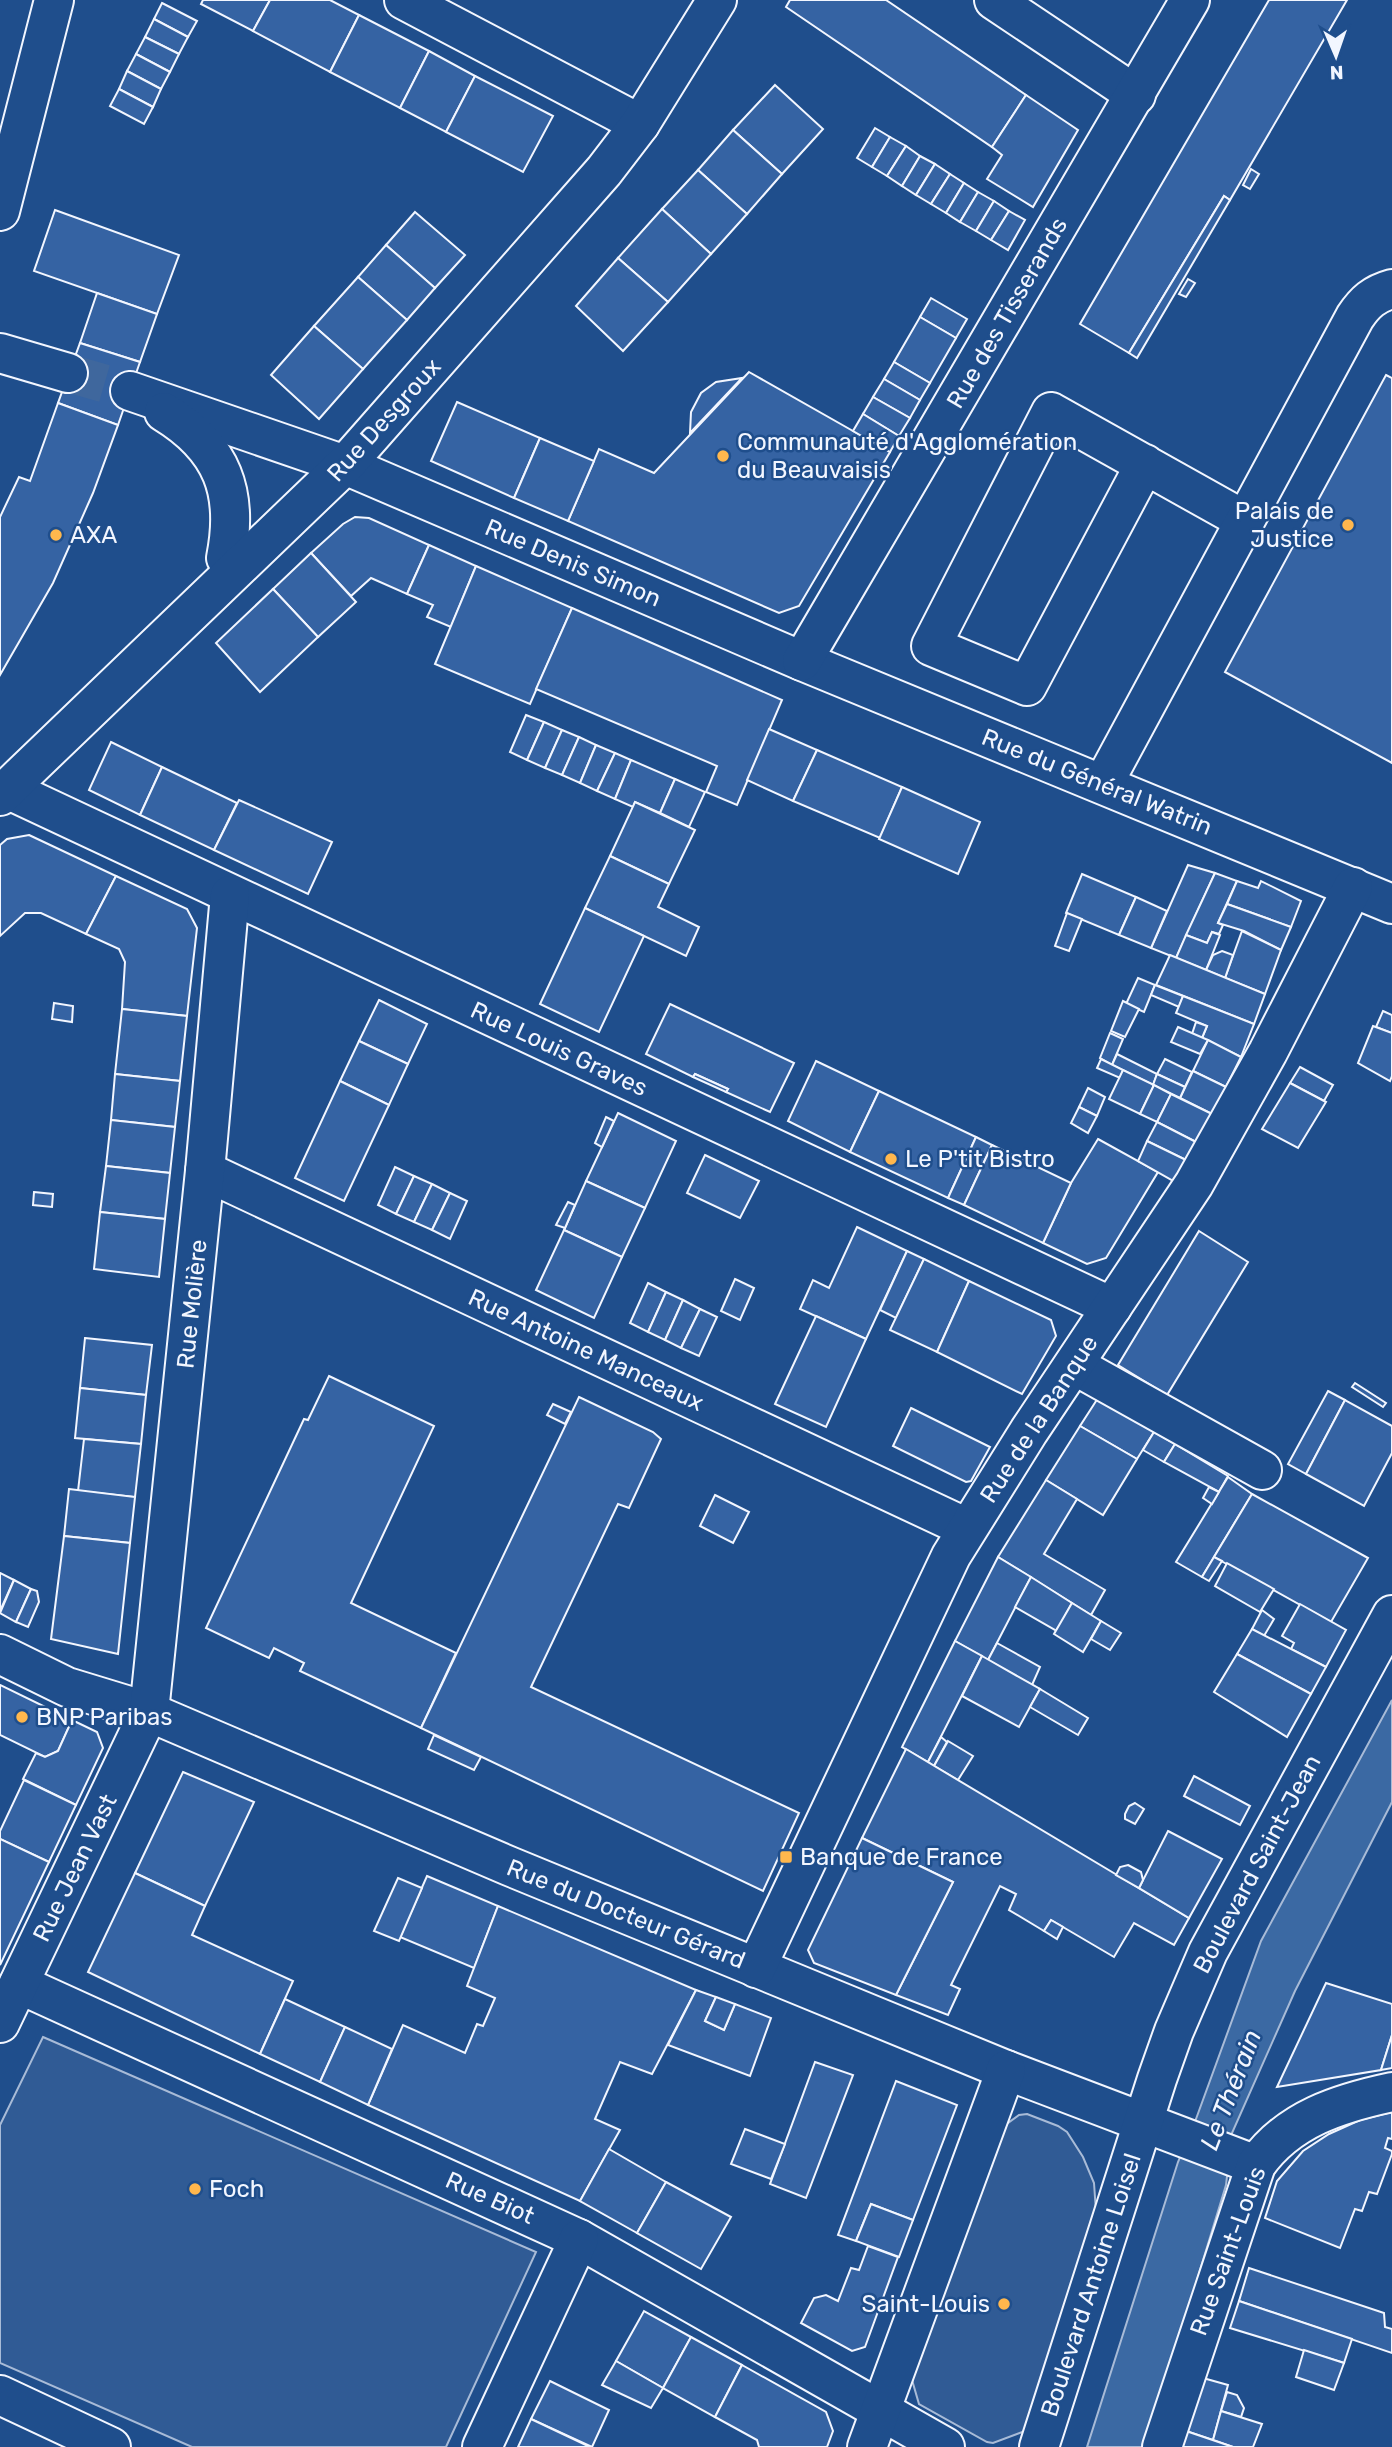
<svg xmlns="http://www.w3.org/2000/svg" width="1392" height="2447" font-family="Rubik,sans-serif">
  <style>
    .parking { fill: #305b95; stroke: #a8bbd7; stroke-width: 2 }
    .water { fill: #3b69a3; stroke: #a8bbd7; stroke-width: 2 }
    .building { fill: #3563a3; stroke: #f2f6ff; stroke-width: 2 }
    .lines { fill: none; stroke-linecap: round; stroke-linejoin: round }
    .minor-tunnel { stroke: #3f679d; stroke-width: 38; stroke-dasharray: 38 19; stroke-linecap: butt }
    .minor-casing { stroke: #f2f6ff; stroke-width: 42 }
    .major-casing { stroke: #f2f6ff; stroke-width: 42 }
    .minor { stroke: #1f4e8c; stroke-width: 38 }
    .major { stroke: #1f4e8c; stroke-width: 38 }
    .poi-dot { fill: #ffb74d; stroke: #1f4e8c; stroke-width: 2.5 }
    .labels { text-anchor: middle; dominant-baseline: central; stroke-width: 5; stroke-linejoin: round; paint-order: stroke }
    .street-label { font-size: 24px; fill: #f2f6ff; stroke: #1f4e8c }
    .poi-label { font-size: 24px; fill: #f2f6ff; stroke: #1f4e8c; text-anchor: start }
    .water-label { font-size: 26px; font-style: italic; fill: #f2f6ff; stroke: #1f4e8c }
  </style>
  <rect width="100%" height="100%" fill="#1f4e8c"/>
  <g class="parking">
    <polygon points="43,2037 536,2252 446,2447 192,2447 0,2363 0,2125"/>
    <polygon points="1027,2114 1058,2126 1067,2132 1083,2157 1094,2183 1097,2226 1025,2431 993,2443 987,2442 919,2404 910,2373 1004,2126 1019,2115"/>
  </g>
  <polygon class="water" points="1392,1700 1392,1802 1295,1991 1232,2133 1226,2185 1146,2447 1087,2447 1178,2162 1196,2119 1261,1941"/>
  <g class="building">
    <polygon points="203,0 270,0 253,31 201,4"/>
    <polygon points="270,0 330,0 359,15 330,72 253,31"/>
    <polygon points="790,0 886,0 1026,95 992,147 786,7"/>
    <polygon points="1269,0 1347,0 1230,200 1224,196 1129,353 1080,324"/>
    <polygon points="162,3 197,21 188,37 154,19"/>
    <polygon points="359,15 429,51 400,108 330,72"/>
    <polygon points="154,19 188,37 179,54 145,37"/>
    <polygon points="145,37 179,54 170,72 136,54"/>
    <polygon points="429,51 475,76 446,132 400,108"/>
    <polygon points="136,54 170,72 161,89 127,71"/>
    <polygon points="127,71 161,89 153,107 119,89"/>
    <polygon points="475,76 553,116 523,172 446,132"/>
    <polygon points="775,85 823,129 782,174 733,130"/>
    <polygon points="119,89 153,107 144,124 110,106"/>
    <polygon points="1026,95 1078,130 1033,207 987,179 1002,155 992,147"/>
    <polygon points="875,128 890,137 872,167 857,158"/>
    <polygon points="733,130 782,174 747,214 698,170"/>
    <polygon points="890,137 906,146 887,176 872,167"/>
    <polygon points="906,146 920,156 902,186 887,176"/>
    <polygon points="920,156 935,164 916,195 902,186"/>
    <polygon points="935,164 950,174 931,204 916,195"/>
    <polygon points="1251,169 1259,174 1250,189 1243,185"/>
    <polygon points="698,170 747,214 711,254 662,209"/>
    <polygon points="950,174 964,183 946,213 931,204"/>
    <polygon points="964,183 978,192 960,222 946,213"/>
    <polygon points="978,192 994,201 976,231 960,222"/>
    <polygon points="1224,196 1230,200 1137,358 1129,353"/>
    <polygon points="994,201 1009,211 991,240 976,231"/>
    <polygon points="662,209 711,254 668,302 618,258"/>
    <polygon points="55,210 179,255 157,314 34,271"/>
    <polygon points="1009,211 1025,220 1008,250 991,240"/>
    <polygon points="415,212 465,255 435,288 386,245"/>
    <polygon points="386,245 435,288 407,320 358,277"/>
    <polygon points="618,258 668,302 623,351 576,306"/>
    <polygon points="358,277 407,320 363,369 314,326"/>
    <polygon points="1188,279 1195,283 1186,297 1179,294"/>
    <polygon points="97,293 157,314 140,362 80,343"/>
    <polygon points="931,298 967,319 956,338 920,317"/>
    <polygon points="920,317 956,338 930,383 894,362"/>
    <polygon points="314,326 363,369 319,419 271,375"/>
    <polygon points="80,343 140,362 118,425 58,403"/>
    <polygon points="894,362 930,383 920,400 884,379"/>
    <polygon points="749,372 890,452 799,606 779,613 568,521 599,449 654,473"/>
    <polygon points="1386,375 1392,378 1392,763 1225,672"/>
    <polygon points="742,378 690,433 691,412 701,393 716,382"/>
    <polygon points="884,379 920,400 910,418 873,397"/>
    <polygon points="873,397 910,418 899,436 863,414"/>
    <polygon points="457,402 540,438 514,498 431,461"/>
    <polygon points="58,403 118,425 93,493 53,583 0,675 0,517 19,477 30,481"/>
    <polygon points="863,414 899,436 890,452 853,431"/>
    <polygon points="540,438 594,461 568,521 514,498"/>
    <polygon points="355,517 369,518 429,545 407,594 371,578 351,596 311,553 343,524"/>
    <polygon points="429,545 476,566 451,627 427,617 433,605 407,594"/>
    <polygon points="311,553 356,602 318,637 273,589"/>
    <polygon points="476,566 572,608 530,704 435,664"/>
    <polygon points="273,589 318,637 260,692 216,643"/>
    <polygon points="572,608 782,700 737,805 706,792 717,766 536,689"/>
    <polygon points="526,715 544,722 527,760 510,752"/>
    <polygon points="544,722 562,730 545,768 527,760"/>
    <polygon points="769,729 817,750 793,801 747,780"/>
    <polygon points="562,730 579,737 562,775 545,768"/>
    <polygon points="579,737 596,745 580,783 562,775"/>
    <polygon points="111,742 162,767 140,815 89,790"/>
    <polygon points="596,745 615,753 597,791 580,783"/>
    <polygon points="817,750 902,787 880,838 793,801"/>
    <polygon points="615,753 631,760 615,799 597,791"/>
    <polygon points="631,760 675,779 660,813 635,802 633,807 615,799"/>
    <polygon points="162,767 237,803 214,850 140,815"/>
    <polygon points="675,779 705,792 689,827 660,813"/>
    <polygon points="902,787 980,822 958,874 879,839"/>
    <polygon points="239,800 332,842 308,894 214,850"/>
    <polygon points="635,802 695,830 669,884 610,856"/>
    <polygon points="29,835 116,876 86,934 41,913 25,913 0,936 0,845 7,839"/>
    <polygon points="610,856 669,884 658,907 699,927 686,956 585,908"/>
    <polygon points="1188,865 1215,873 1176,958 1151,948"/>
    <polygon points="1215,873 1237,881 1218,923 1223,925 1219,934 1212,932 1207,943 1186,935"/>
    <polygon points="1082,874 1136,897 1119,935 1066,913"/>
    <polygon points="116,876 187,909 197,928 187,1016 122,1009 125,962 119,949 86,934"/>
    <polygon points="1237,881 1258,888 1261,881 1301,901 1291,927 1227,904"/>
    <polygon points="1136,897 1167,911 1151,948 1119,935"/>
    <polygon points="1227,904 1291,927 1281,950 1244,931 1218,923"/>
    <polygon points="585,908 644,936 599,1032 540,1004"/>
    <polygon points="1067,913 1082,919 1069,951 1055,946"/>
    <polygon points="1242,931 1281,950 1265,994 1225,978"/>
    <polygon points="1212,932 1220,935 1206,970 1176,958 1186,935 1207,943"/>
    <polygon points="1222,951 1233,955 1225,978 1206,970 1213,955"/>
    <polygon points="1170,955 1265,994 1254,1024 1156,985"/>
    <polygon points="1138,978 1155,985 1144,1012 1126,1004"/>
    <polygon points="1155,985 1183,996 1179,1007 1151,995"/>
    <polygon points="1183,996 1254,1024 1241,1057 1202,1038 1207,1026 1176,1013"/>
    <polygon points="379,1000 427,1024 408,1064 359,1041"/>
    <polygon points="1123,1001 1139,1009 1125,1037 1111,1031"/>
    <polygon points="54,1003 73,1006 72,1022 52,1019"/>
    <polygon points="670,1004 794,1063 770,1112 726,1092 728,1089 695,1074 693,1077 646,1054"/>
    <polygon points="122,1009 187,1016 180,1081 115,1074"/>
    <polygon points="1383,1011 1392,1015 1392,1033 1376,1027"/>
    <polygon points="1196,1022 1207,1026 1202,1038 1192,1034"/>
    <polygon points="1373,1026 1392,1033 1392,1076 1390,1081 1358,1063"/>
    <polygon points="1178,1027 1208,1040 1200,1054 1171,1042"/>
    <polygon points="1110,1033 1123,1039 1112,1065 1100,1058"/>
    <polygon points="1208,1040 1241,1057 1226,1087 1193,1071"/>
    <polygon points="359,1041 408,1064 389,1105 340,1081"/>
    <polygon points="1117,1054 1157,1074 1153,1085 1112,1065"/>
    <polygon points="1101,1059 1123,1070 1120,1078 1097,1068"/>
    <polygon points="1165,1059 1192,1072 1185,1087 1157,1074"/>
    <polygon points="816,1061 879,1091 850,1152 788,1121"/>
    <polygon points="1300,1067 1333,1085 1324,1101 1290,1083"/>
    <polygon points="1123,1070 1154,1085 1140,1114 1109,1099"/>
    <polygon points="1193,1071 1226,1087 1212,1114 1180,1098"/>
    <polygon points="115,1074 180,1081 175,1127 111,1120"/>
    <polygon points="695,1074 728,1089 726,1092 693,1077"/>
    <polygon points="1157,1074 1185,1087 1180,1098 1153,1085"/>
    <polygon points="340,1081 389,1105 344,1201 295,1178"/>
    <polygon points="1290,1083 1326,1102 1298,1148 1262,1129"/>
    <polygon points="1154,1085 1171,1094 1157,1122 1140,1114"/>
    <polygon points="1088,1088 1105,1097 1097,1116 1079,1107"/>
    <polygon points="879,1091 976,1137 948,1198 850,1152"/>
    <polygon points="1171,1094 1212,1114 1198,1143 1157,1122"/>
    <polygon points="1079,1107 1097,1116 1088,1133 1071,1123"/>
    <polygon points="618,1113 676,1141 645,1208 586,1181"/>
    <polygon points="606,1117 614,1121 602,1147 595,1143"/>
    <polygon points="111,1120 175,1127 170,1173 106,1166"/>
    <polygon points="1157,1122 1198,1143 1188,1161 1147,1141"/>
    <polygon points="976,1137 992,1145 964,1205 948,1198"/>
    <polygon points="1098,1139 1158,1172 1106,1258 1087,1264 1043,1243 1071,1183"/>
    <polygon points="1147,1141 1188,1161 1177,1183 1138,1161"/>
    <polygon points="992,1145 1071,1183 1043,1243 964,1205"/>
    <polygon points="705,1155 759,1181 740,1218 687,1193"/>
    <polygon points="106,1166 170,1173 165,1219 100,1212"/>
    <polygon points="395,1167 414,1176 396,1214 378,1205"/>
    <polygon points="414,1176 432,1184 414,1222 396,1214"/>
    <polygon points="586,1181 645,1208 622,1257 564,1230"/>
    <polygon points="432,1184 450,1193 432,1230 414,1222"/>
    <polygon points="34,1192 53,1194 52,1207 33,1205"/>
    <polygon points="450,1193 467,1201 450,1239 432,1230"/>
    <polygon points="568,1202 575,1205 565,1228 556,1225"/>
    <polygon points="100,1212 165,1219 159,1277 94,1269"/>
    <polygon points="857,1227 907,1251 866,1339 800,1309 813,1280 829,1288"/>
    <polygon points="564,1230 622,1257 594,1318 536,1290"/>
    <polygon points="1199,1231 1248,1262 1167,1395 1118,1365"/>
    <polygon points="907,1251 924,1259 896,1318 880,1310"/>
    <polygon points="924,1259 969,1281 937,1352 890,1330"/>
    <polygon points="735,1279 754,1288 740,1320 721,1311"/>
    <polygon points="969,1281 1051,1320 1056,1336 1022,1394 937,1352"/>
    <polygon points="648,1283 666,1292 648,1332 630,1323"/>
    <polygon points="666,1292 683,1300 665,1340 648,1332"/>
    <polygon points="683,1300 700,1309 681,1348 665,1340"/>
    <polygon points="700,1309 717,1317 699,1356 681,1348"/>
    <polygon points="816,1316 866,1339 826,1427 775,1404"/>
    <polygon points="85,1338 152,1345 146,1395 80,1388"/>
    <polygon points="329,1376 434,1426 351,1603 456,1653 421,1728 300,1671 304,1663 274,1648 269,1658 206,1628 304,1419 308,1420"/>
    <polygon points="1355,1383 1386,1403 1383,1407 1352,1387"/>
    <polygon points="80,1388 146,1395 141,1444 75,1438"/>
    <polygon points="1328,1391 1345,1400 1306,1474 1288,1464"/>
    <polygon points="579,1397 653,1432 661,1439 629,1508 618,1504 531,1687 799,1813 763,1891 421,1728"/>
    <polygon points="1098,1398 1154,1432 1137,1459 1080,1426"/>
    <polygon points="1345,1400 1392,1426 1392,1453 1364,1506 1306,1474"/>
    <polygon points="553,1404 571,1412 565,1424 547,1415"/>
    <polygon points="911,1408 990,1447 971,1481 966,1482 893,1446"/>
    <polygon points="1080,1426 1137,1459 1103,1515 1046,1480"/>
    <polygon points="1154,1432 1175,1444 1164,1462 1143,1450"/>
    <polygon points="84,1439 141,1444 135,1497 78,1491"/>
    <polygon points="1175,1444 1228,1476 1219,1492 1164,1462"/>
    <polygon points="1228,1477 1252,1494 1202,1577 1176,1562"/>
    <polygon points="1046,1480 1077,1499 1044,1554 1105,1590 1091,1615 998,1557"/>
    <polygon points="1209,1487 1219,1492 1212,1504 1203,1498"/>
    <polygon points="69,1489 135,1497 130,1543 64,1536"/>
    <polygon points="1252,1494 1368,1558 1331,1622 1214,1557"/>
    <polygon points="715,1495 749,1512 733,1543 700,1526"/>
    <polygon points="64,1536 130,1543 118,1654 51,1639"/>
    <polygon points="998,1557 1031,1577 988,1660 955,1641"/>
    <polygon points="1214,1557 1222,1561 1209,1581 1202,1577"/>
    <polygon points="1227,1563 1274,1589 1260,1612 1215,1586"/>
    <polygon points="0,1573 14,1580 0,1611"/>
    <polygon points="1031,1577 1072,1603 1057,1631 1015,1607"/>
    <polygon points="14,1580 31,1589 16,1622 0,1613"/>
    <polygon points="31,1589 37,1591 39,1602 28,1627 16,1622"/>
    <polygon points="1072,1603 1101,1621 1083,1652 1054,1634"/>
    <polygon points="1300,1604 1346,1630 1326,1667 1291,1649 1294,1643 1282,1636"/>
    <polygon points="1262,1610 1274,1619 1264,1636 1252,1629"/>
    <polygon points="1101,1621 1121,1633 1110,1650 1091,1639"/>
    <polygon points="1252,1629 1326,1667 1311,1694 1237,1654"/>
    <polygon points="955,1641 982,1656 928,1762 902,1747"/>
    <polygon points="997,1643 1040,1667 1032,1685 988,1660"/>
    <polygon points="1237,1654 1311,1694 1287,1737 1214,1692"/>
    <polygon points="982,1656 1040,1689 1019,1727 962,1696"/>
    <polygon points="0,1685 72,1720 58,1751 45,1757 0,1735"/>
    <polygon points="1040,1689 1088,1718 1078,1735 1030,1707"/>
    <polygon points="72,1720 97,1732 103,1748 76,1805 23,1779 36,1753 45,1757 58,1751"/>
    <polygon points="434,1735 481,1757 474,1770 428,1749"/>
    <polygon points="941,1737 947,1742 934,1766 928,1762"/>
    <polygon points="948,1741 973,1756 958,1780 934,1766"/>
    <polygon points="906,1749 1189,1918 1174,1945 1134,1923 1114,1957 1051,1920 1044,1931 1009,1910 1016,1894 1000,1886 951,1985 960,1989 948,2015 896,1995 953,1882 862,1838"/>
    <polygon points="183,1772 254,1802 205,1906 135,1873"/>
    <polygon points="1194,1776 1250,1806 1240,1825 1184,1796"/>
    <polygon points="24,1780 76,1805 49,1862 0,1839 0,1831"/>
    <polygon points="1135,1803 1144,1809 1135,1824 1125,1819 1125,1814 1129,1806"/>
    <polygon points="1168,1831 1222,1859 1189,1918 1139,1888"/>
    <polygon points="862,1838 953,1882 896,1995 814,1963 808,1950"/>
    <polygon points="0,1839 49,1862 0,1965"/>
    <polygon points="1128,1865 1141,1872 1143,1880 1139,1888 1116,1875 1120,1867"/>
    <polygon points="135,1873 205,1906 192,1935 293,1981 260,2054 88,1972"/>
    <polygon points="427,1876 498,1906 474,1968 400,1937"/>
    <polygon points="398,1878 422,1888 399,1941 374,1931"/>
    <polygon points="498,1906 696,1990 652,2074 620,2062 595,2119 620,2130 580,2201 368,2105 403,2025 465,2053 477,2024 483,2026 495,1998 467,1986"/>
    <polygon points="1051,1920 1063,1927 1057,1939 1044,1931"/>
    <polygon points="1326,1983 1392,2004 1392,2035 1381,2070 1277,2087"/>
    <polygon points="696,1990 716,1997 705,2021 724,2030 735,2004 771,2018 750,2076 668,2045"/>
    <polygon points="716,1997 735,2004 724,2030 705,2021"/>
    <polygon points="285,1999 345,2027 320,2082 260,2054"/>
    <polygon points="345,2027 392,2049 368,2105 320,2082"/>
    <polygon points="1392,2035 1392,2068 1381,2070"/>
    <polygon points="815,2062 853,2075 806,2198 770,2184"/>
    <polygon points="896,2081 957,2105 913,2220 871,2204 856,2241 838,2235"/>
    <polygon points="1392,2112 1392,2139 1388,2138 1385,2148 1392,2151 1392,2154 1377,2194 1369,2192 1362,2211 1355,2209 1340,2248 1265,2218 1277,2181 1303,2151 1329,2134 1360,2120"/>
    <polygon points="745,2129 785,2144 771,2179 731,2164"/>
    <polygon points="609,2149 666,2182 637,2233 580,2201"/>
    <polygon points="666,2182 731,2217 701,2269 637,2233"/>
    <polygon points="871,2204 913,2220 899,2257 856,2241"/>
    <polygon points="868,2246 898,2257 865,2347 852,2351 801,2323 814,2298 826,2295 838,2301 851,2268 859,2270"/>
    <polygon points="1249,2268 1384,2313 1385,2327 1392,2329 1392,2353 1239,2301"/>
    <polygon points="1239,2301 1352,2339 1344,2363 1230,2328"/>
    <polygon points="644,2311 691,2337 663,2388 616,2361"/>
    <polygon points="691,2337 742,2365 715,2417 663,2388"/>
    <polygon points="1304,2350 1344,2363 1334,2390 1296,2377"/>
    <polygon points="616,2361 663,2388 651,2408 602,2385"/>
    <polygon points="742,2365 826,2412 833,2431 827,2447 759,2447 757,2440 715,2417"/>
    <polygon points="1203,2378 1228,2385 1213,2440 1186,2431"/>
    <polygon points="550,2381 609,2410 592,2447 531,2419"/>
    <polygon points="1227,2392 1237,2395 1244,2408 1241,2417 1221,2411"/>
    <polygon points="1221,2411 1262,2424 1253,2447 1233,2447 1213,2440"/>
    <polygon points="531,2419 590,2447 518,2447"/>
    <polygon points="1186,2431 1233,2447 1181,2447"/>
  </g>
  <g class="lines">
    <polyline class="minor-tunnel" points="68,373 130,391"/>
    <defs>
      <g id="minor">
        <polyline points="404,0 640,124"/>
        <polyline points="994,0 1136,95"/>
        <polyline points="0,211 54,0"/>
        <polyline points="0,353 68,373"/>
        <polyline points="130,391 345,465 802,661 1392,904"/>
        <path d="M164,412C223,448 239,493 226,558"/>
        <polyline points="1145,464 1027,686 931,646 1051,412 1244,520"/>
        <polyline points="802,661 1190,0"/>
        <path d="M1103,784L1355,317C1365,302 1374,294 1392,289"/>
        <polyline points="7,789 1112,1307"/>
        <polyline points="0,796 345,465 604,171 640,124 717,0"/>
        <polyline points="205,1171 967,1528"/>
        <polyline points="1074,1365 1262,1470"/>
        <polyline points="0,1654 67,1687 149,1712 509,1866 1006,2070 1256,2165"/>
        <polyline points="756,1968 951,1556 1029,1431 1194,1184 1268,1052 1353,887"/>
        <polyline points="19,1984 579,2239 945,2447"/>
        <polyline points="0,2023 149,1712 205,1171 230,895"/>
        <polyline points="0,2395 111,2447"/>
        <polyline points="482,2447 579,2239"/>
        <polyline points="867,2447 1006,2070"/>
        <path d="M1162,2447L1256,2165C1288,2119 1340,2103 1392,2092"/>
      </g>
      <polyline id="major" points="1039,2447 1157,2079 1174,2031 1208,1952 1392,1615"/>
    </defs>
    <use href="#minor" class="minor-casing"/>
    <use href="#major" class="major-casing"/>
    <use href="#minor" class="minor"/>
    <use href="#major" class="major"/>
  </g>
  <g class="poi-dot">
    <circle cx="723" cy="456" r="7"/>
    <circle cx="1348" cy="525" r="7"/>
    <circle cx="56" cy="535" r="7"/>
    <circle cx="891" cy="1159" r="7"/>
    <circle cx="22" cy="1717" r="7"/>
    <rect x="779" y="1850" width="14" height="14" rx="3.5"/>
    <circle cx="195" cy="2189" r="7"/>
    <circle cx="1004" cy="2304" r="7"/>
  </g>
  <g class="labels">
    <g class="street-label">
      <text transform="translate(1007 313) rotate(-60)">Rue des Tisserands</text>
      <text transform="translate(384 420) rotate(-48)">Rue Desgroux</text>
      <text transform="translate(573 563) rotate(23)">Rue Denis Simon</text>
      <text transform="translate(1097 782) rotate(22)">Rue du Général Watrin</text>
      <text transform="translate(559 1049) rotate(25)">Rue Louis Graves</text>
      <text transform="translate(192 1304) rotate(-84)">Rue Molière</text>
      <text transform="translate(586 1350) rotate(25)">Rue Antoine Manceaux</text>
      <text transform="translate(1039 1419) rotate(-57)">Rue de la Banque</text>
      <text transform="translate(1257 1864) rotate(-62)">Boulevard Saint-Jean</text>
      <text transform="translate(75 1868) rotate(-64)">Rue Jean Vast</text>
      <text transform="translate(626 1914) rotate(22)">Rue du Docteur Gérard</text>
      <text transform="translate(490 2198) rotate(24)">Rue Biot</text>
      <text transform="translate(1228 2251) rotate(-70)">Rue Saint-Louis</text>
      <text transform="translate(1091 2285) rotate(-72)">Boulevard Antoine Loisel</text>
    </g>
    <g class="poi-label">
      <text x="737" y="442">Communauté d'Agglomération<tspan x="737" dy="28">du Beauvaisis</tspan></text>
      <text x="1334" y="511" text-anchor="end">Palais de<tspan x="1334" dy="28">Justice</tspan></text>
      <text x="70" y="535">AXA</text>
      <text x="905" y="1159">Le P'tit Bistro</text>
      <text x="36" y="1717">BNP Paribas</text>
      <text x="800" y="1857">Banque de France</text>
      <text x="209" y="2189">Foch</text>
      <text x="990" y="2304" text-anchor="end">Saint-Louis</text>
    </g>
    <g class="water-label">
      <text transform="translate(1231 2090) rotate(-69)">Le Thérain</text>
    </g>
  </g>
  <g transform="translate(1336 56) rotate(178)" stroke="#1f4e8c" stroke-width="5" paint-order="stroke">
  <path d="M0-5L12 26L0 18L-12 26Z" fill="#f2f6ff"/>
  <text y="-10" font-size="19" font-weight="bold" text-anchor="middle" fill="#f2f6ff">N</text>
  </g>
</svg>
